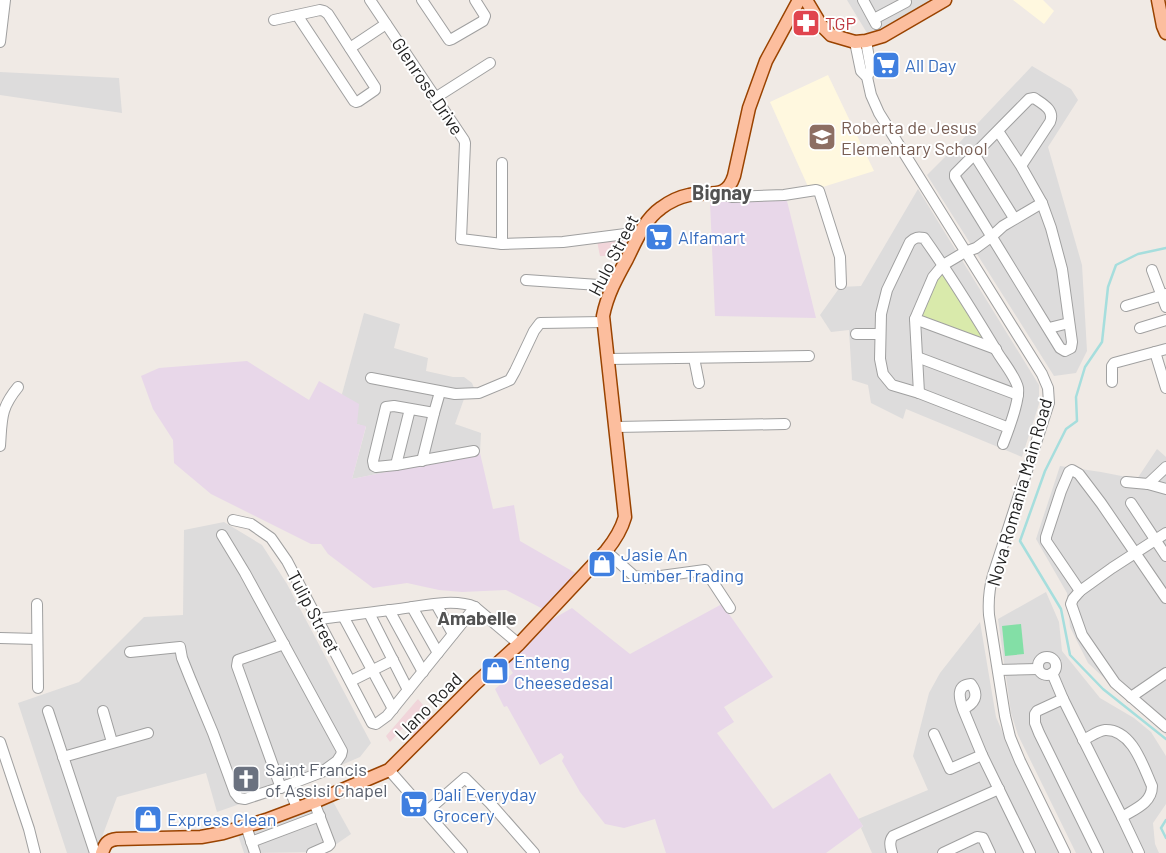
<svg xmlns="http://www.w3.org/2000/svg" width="1166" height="853" font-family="Barlow,sans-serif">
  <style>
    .residential { fill: #dddcdc }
    .commercial { fill: #f1d5da }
    .industrial { fill: #e8d7e9 }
    .education { fill: #fff8df }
    .religious { fill: #cdcdcd }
    .grass { fill: #d9eaab }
    .pitch { fill: #83dfa6 }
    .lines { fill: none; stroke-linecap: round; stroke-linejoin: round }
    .stream { stroke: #a6dedd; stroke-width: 2.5 }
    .minor-casing { stroke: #a0a0a0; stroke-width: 12 }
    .major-casing { stroke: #9a4300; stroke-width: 15 }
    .minor { stroke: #fff; stroke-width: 10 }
    .major { stroke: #fcbe9e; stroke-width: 12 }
    .labels { text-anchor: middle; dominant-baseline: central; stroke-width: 4; stroke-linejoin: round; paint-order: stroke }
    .health-label { font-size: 18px; fill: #be3a42; stroke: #fff; text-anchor: start }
    .shop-label { font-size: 18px; fill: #366cbe; stroke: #fff; text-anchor: start }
    .street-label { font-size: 18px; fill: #1f1f1f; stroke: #fff }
    .education-label { font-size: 18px; fill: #785e54; stroke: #fff; text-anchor: start }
    .worship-label { font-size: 18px; fill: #5b616d; stroke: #fff; text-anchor: start }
    .neighbourhood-label { font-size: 19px; font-weight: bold; fill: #525252; stroke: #fff }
    .quarter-label { font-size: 20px; font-weight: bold; fill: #525252; stroke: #fff }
  </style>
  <rect width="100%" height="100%" fill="#f0eae5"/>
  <g class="residential">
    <polygon points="847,0 928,0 930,3 881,31 867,33"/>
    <polygon points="1032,66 1071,89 1078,100 1048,147 1082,265 1087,351 1076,373 1054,376 927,175 959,143"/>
    <polygon points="0,72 119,78 122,113 0,95"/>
    <polygon points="918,189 1039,385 1039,404 1022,457 906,409 903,419 871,403 868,385 852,380 849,330 831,332 820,315 840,287 861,286"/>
    <polygon points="364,313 400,324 394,348 428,358 426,371 453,377 464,377 472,383 476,393 474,399 464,399 455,424 481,433 480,453 352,479 366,427 357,424 342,394"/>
    <polygon points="1157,449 1166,457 1166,735 1088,663 1070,627 1067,593 1036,539 1060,466 1101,472 1137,479"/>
    <polygon points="224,522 262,545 287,584 371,743 360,757 300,783 217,812 206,773 117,797 96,853 67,853 18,703 79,682 144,617 183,615 184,530"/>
    <polygon points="1046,592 1059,622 1062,651 1100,698 1134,718 1151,732 1166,756 1166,804 1153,823 1155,844 1159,853 1076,853 1018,735 1011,713 998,619"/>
    <polygon points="980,622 996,717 1028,791 1059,853 872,853 861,828 863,826 858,819 928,790 913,756 929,693 940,673"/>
    <polygon points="331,798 351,834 325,852 244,853 238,835"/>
  </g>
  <g class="commercial">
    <polygon points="635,235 626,256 600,256 597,241"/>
    <polygon points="418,699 433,717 414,738 404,727 390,742 386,736"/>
  </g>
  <g class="industrial">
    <polygon points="780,200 787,201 816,318 715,316 710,202"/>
    <polygon points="247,361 309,400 319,381 359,404 357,424 366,426 352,479 480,453 493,509 514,505 520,541 579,575 545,610 506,590 462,592 439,590 407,583 373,588 328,554 321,544 311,544 211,494 174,463 173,440 153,409 141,376 159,368"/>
    <polygon points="722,604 773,677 724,707 734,722 717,733 773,809 830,773 863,826 826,853 666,853 655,819 624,828 605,824 580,792 562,761 564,757 561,753 540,765 507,706 504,707 495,689 513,673 505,661 542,625 572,608 630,654"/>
  </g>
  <g class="education">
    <polygon points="1013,0 1043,0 1054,11 1044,24"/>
    <polygon points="828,75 874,171 810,191 770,102"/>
  </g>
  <polygon class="religious" points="250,766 257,787 241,792 234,772"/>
  <polygon class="grass" points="942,268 988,343 918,316"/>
  <polygon class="pitch" points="1021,624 1024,654 1005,656 1002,626"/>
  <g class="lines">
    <g class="stream">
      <polyline points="1166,248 1138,254 1116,265 1108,287 1102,342 1085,367 1076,397 1077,421 1066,429 1045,471 1020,541 1061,609 1070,655 1103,689 1166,739"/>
      <polyline points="1166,820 1161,828 1166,838"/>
    </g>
    <defs>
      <g id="minor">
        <polyline points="370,0 464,140 465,143 461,239 502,244 563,242 641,232"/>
        <polyline points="422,0 449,40 452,39 483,21 485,16 475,0"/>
        <polyline points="863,0 876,24"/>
        <polyline points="874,19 906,2"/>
        <polyline points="274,20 320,10 324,11 328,14 375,87 375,90 359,101 356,102 354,101 297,15"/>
        <polyline points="866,41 871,69 867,77"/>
        <polyline points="0,42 5,0"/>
        <path d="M855,42L861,71L867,77L871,95L879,113L1042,374L1048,388L1049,403L993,575C989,589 988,601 989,615L1005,716L1010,737L1020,761L1065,853"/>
        <polyline points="350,48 386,24"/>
        <polyline points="435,98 490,63"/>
        <path d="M998,131L1021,166L1042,203L1051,228L1062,269L1072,342L1071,348L1065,351L1060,348L955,177V174L1029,99L1034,98C1043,104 1055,110 1050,122L1021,166"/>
        <polyline points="974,154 1014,218"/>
        <polyline points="722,192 728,196 732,197 784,195 816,190 819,191 840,257 841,284"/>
        <polyline points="502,244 502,163"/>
        <polyline points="1152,270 1166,307"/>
        <polyline points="526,280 613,286"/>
        <polyline points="1126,306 1166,294"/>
        <polyline points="915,319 919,393"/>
        <polyline points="1049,328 1069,323"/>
        <polyline points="1140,328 1166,320"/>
        <polyline points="856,334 880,334"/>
        <polyline points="996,349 915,319 933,277 943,265 965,252 976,248 991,237 1003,226 1042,203"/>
        <polyline points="1155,352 1166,388"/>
        <polyline points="917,357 1018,395"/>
        <polyline points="694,358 699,383"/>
        <polyline points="608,359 809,356"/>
        <polyline points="371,378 455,394 479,393 510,380 515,371 534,331 540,323 604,322"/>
        <polyline points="1112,382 1112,366 1114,363 1166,349"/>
        <polyline points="434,413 394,406 386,407 373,461 374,466 376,467 396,465 474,451"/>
        <polyline points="616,427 785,424"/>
        <path d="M1003,444C1008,431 1020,401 1018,388C1016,378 1005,364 999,355C975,315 951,276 924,238C918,237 915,237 910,242L887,290L881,314L880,359L883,374L892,385L919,393L1009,428"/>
        <path d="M0,446C2,419 0,409 18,387"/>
        <polyline points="422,461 434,413 440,392"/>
        <polyline points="396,465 410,409"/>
        <polyline points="1126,482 1148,484 1166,489"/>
        <polyline points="1148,484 1166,467"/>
        <polyline points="1131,503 1166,556"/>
        <polyline points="233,520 251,524 271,538 287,561 372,723 376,724 387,716 475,607"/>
        <polyline points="1166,533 1112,568 1080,591 1073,599 1071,604 1082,635 1115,683 1166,727"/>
        <polyline points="606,551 634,576 646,578 705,570 730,608"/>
        <polyline points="1080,591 1046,541 1046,537 1061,491 1069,472 1072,470 1079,474 1101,503 1166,598"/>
        <polyline points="37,604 38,688"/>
        <polyline points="436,604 453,634"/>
        <polyline points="412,607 438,653"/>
        <polyline points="389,610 423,672"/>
        <polyline points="369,613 408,690"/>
        <polyline points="343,616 393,709"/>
        <path d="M318,619C345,616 372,612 399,609C422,606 454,598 475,607L519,644"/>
        <polyline points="0,638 37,639"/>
        <polyline points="130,652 180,647 182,658 190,678 213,733 235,793 239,798 245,799 288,785 322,772 337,761 341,755 342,751 245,573 222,535"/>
        <circle cx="1047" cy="666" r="9"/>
        <polyline points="998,670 1038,669"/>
        <polyline points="1052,673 1063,699"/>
        <polyline points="351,681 393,660"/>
        <polyline points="1131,697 1166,673"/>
        <path d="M963,709C974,704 980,696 971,684C956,685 959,698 963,709L982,755L1030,853"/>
        <polyline points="48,711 95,853"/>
        <polyline points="103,711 112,742"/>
        <polyline points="934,734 950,769 982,755"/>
        <path d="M1083,740C1090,737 1097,731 1105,730C1132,729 1143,766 1152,786C1152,803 1135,809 1122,817"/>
        <polyline points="0,742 29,829 35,853"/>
        <polyline points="63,757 148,733"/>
        <polyline points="389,770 462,853"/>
        <polyline points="288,785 297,808"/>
        <polyline points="281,788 237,666 238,660 284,644"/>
        <polyline points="426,812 465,778 490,803 534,853"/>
        <polyline points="246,826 255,853"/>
        <polyline points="251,842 320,816"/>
        <polyline points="312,853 328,846 330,844 314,802"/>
        <path d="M892,853C890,846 889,841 893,836L999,789"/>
        <polyline points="943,853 977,837 983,838 990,853"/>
        <polyline points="1098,853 1039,733 1035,723 1035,714 1037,711 1063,699 1122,817 1139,853"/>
      </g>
      <g id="major">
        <polyline points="806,0 821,25 831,35 855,42 866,41 883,36 945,0"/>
        <polyline points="1158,0 1163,26 1166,33"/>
        <path d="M102,853C105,844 107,840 117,839L201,837L223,833L266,820L314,802L389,770L475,684L519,644L606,551C615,540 621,531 625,517L603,316C607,295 617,277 627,259C636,241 644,220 661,208C669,202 679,197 689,195C709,190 726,201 734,176L749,108L766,61L799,0"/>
      </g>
    </defs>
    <use href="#minor" class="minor-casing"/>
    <use href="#major" class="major-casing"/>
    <use href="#minor" class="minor"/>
    <use href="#major" class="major"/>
  </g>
  <defs>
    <symbol id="pharmacy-square" viewBox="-11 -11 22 22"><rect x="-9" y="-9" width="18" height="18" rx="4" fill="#e0444e" stroke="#fff"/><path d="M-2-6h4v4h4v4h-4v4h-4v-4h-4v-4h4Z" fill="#fff"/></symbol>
    <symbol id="supermarket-square" viewBox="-11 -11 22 22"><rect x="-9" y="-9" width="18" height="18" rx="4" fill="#3f7fe0" stroke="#fff"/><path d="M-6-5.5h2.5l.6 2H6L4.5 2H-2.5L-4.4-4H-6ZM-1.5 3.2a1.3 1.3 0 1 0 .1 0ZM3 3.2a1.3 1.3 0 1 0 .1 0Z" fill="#fff"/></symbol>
    <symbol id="school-square" viewBox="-11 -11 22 22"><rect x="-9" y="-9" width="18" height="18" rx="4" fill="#8d6e63" stroke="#fff"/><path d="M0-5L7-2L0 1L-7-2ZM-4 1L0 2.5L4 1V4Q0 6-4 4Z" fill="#fff"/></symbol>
    <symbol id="shop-square" viewBox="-11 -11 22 22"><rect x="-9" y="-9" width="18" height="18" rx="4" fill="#3f7fe0" stroke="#fff"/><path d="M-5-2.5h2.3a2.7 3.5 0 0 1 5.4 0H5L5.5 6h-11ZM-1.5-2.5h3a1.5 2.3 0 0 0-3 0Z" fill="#fff"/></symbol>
    <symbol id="church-square" viewBox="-11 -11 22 22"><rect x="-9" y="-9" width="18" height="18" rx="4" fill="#6b7280" stroke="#fff"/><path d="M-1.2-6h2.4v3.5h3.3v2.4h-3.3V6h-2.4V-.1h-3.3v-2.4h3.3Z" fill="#fff"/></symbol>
  </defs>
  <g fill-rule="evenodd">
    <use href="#pharmacy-square" x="790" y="7" width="32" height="32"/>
    <use href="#supermarket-square" x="870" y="49" width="32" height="32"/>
    <use href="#school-square" x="806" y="121" width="32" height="32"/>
    <use href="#supermarket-square" x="643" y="221" width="32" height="32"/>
    <use href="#shop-square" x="586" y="548" width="32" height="32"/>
    <use href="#shop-square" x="479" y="655" width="32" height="32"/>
    <use href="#church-square" x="230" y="763" width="32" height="32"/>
    <use href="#supermarket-square" x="398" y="788" width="32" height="32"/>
    <use href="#shop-square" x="132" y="803" width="32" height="32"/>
  </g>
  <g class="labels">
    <g class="health-label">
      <text x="825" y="23">TGP</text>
    </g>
    <g class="shop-label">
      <text x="905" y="65">All Day</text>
      <text x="678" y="237">Alfamart</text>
      <text x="621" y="554">Jasie An<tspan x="621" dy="21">Lumber Trading</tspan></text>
      <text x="514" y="661">Enteng<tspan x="514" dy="21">Cheesedesal</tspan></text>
      <text x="433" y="794">Dali Everyday<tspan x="433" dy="21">Grocery</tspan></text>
      <text x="167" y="819">Express Clean</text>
    </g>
    <g class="street-label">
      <text transform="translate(428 86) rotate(56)">Glenrose Drive</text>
      <text transform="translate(613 255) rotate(-63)">Hulo Street</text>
      <text transform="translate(1019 492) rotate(-74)">Nova Romania Main Road</text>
      <text transform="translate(314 612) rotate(62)">Tulip Street</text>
      <text transform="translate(428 706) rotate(-45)">Llano Road</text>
    </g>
    <g class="education-label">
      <text x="841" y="127">Roberta de Jesus<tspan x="841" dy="21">Elementary School</tspan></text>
    </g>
    <g class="worship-label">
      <text x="265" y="769">Saint Francis<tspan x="265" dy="21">of Assisi Chapel</tspan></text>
    </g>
    <g class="neighbourhood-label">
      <text x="477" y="617">Amabelle</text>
    </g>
    <g class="quarter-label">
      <text x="722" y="192">Bignay</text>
    </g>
  </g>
</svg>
